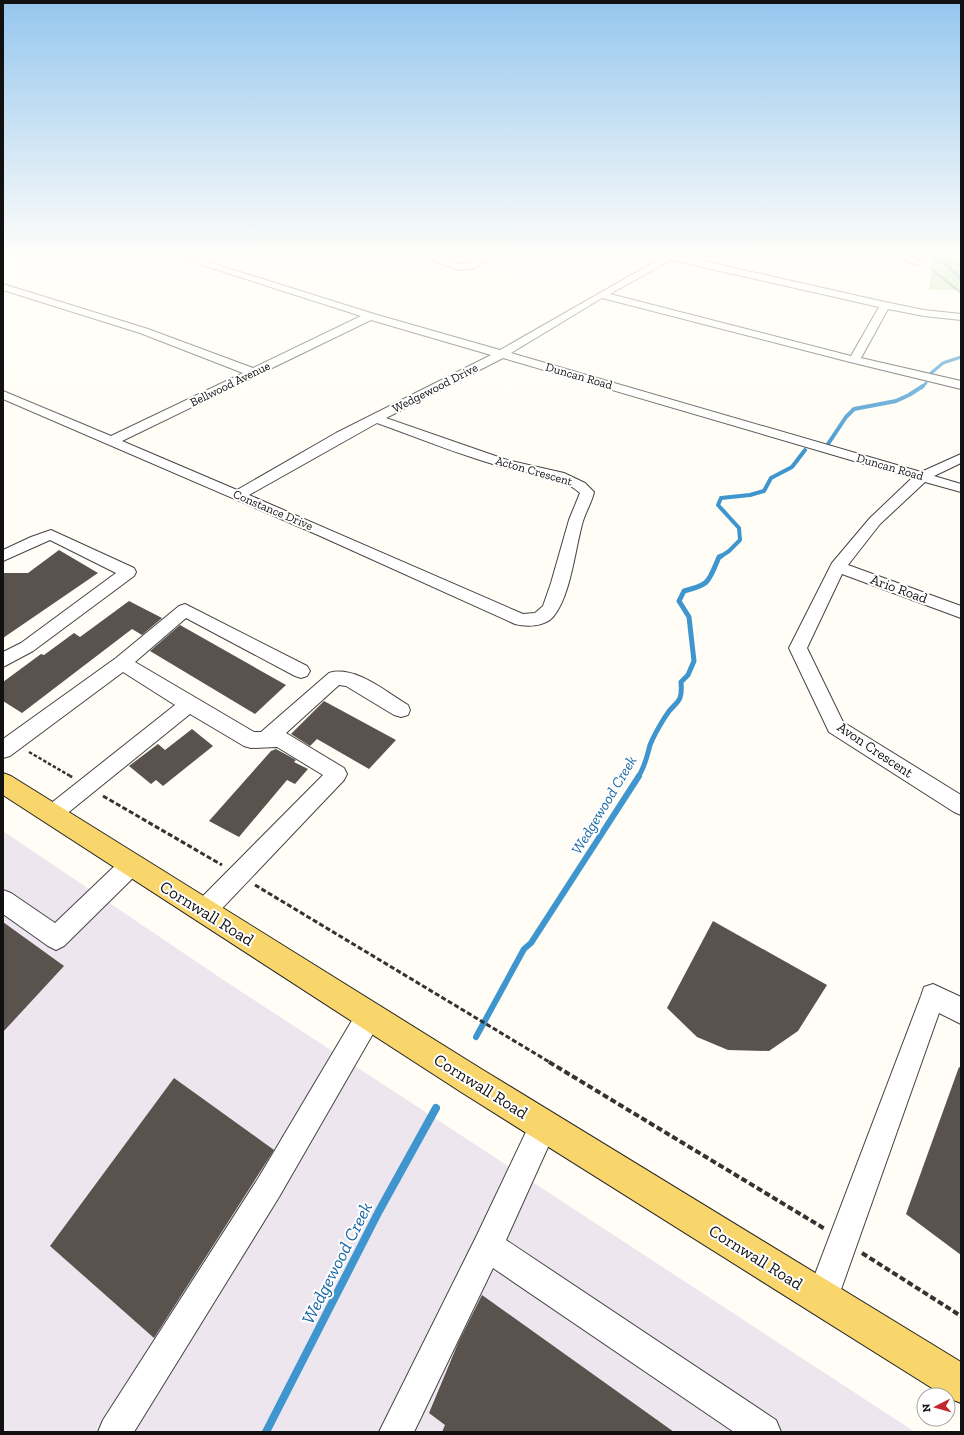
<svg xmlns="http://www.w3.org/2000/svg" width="964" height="1435" font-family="'Zilla Slab',serif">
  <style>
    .industrial { fill: #eee6ef }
    .forest { fill: #b9dc9c }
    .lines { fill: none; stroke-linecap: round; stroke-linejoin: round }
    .stream-far4 { stroke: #3f96cf; stroke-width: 3 }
    .stream-far3 { stroke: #3f96cf; stroke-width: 4 }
    .stream-far2 { stroke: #3f96cf; stroke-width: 5 }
    .stream-far1 { stroke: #3f96cf; stroke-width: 6 }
    .stream { stroke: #3f96cf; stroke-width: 8 }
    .building { fill: #5a524d }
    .minor-casing { stroke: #444; stroke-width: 2 }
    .major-casing { stroke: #222; stroke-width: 2 }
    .path-far3 { stroke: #333; stroke-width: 1.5; stroke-dasharray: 2 1; stroke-linecap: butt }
    .path-far2 { stroke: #333; stroke-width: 2.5; stroke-dasharray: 3.5 2; stroke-linecap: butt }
    .path-far1 { stroke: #333; stroke-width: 3; stroke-dasharray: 5 2.5; stroke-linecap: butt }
    .path { stroke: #333; stroke-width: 4; stroke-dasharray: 6 3; stroke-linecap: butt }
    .minor { fill: #fff; fill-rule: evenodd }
    .major { fill: #f9d66b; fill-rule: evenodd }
    .labels { text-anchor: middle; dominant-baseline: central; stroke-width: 4; stroke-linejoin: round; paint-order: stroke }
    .far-street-label { font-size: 12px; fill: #111; stroke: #fff }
    .street-label { font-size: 14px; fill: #111; stroke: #fff }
    .water-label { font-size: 15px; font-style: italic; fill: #1768a6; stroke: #fff }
    .near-street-label { font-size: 17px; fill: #111; stroke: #fff }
    .near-water-label { font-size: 18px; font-style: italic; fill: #1768a6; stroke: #fff }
  </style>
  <rect width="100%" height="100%" fill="#fffdf5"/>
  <polygon class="industrial" points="3,831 222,979 915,1432 3,1432"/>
  <polygon class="forest" points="914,255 961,255 961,290 929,290 933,261"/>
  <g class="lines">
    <g class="stream-far4">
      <polyline points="929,255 942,261 961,279"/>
      <polyline points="930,374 943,363 961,357"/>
      <polyline points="922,387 926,383"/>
    </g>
    <g class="stream-far3">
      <polyline points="828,444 846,417 854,409 896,401 909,395 923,386"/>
      <polyline points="720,557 729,551 740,540 739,528 718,505 721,498 750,495 764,491 771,478 792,467 805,450"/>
    </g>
    <path class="stream-far2" d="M638,777C645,767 647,756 650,745C654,735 660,725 665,717C675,700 683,706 681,682L688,675L694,661L689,617L679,601L684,591C711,584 708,582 719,557L721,556"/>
    <polyline class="stream-far1" points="476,1037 524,949 531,943 639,776"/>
    <polyline class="stream" points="266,1432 379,1211 436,1108"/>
  </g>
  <g class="building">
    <polygon points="59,550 98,573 3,638 3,573 28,573"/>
    <polygon points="129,601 162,618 142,635 132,629 22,713 3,701 3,682 41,654 44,655 74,633 80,637"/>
    <polygon points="180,625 286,685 255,714 150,651"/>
    <polygon points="324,701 396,740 369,769 317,739 310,746 291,734"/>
    <polygon points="192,729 213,746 163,786 156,780 151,784 129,766 158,744 165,750"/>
    <polygon points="276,749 296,760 294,762 308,769 295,784 287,780 239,837 209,821 271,751"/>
    <polygon points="713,921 827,985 798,1031 769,1051 728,1050 697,1037 667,1008"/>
    <polygon points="3,922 64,966 3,1032"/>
    <polygon points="959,1067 961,1068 961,1255 906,1214"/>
    <polygon points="174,1078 274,1150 154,1338 50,1246"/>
    <polygon points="482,1295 674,1432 442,1432 445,1425 429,1413 459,1341"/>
  </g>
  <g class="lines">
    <defs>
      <g id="minor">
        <path d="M171,255H186L374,314L500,350L661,258L656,255H677L885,302L924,310L961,314V320L924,316L888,309L861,358L961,381V389L850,362L602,298L511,353L921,472L961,454V463L934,476L961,484V492L925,482L880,524L848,565L961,606V618L842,574L807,648L843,722L961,795V815L954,812L829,732L789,648L832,563L870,518L912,478L503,358L386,418L507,460L564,473L585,483L594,492C592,502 586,511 583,521C575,548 571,596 553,617C544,627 526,627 515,624L318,535L3,399V391L111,436L243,373L140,333L3,290V284L148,329L253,368L361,316ZM671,260L879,307L851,356L610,294ZM371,320L491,355L336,433L237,490L122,441ZM377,423C416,437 455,453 496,465C523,474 558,473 580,493L569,520L551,583L543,606L535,613L523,614L249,495Z"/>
        <polygon points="415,255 430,255 460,264 469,263 484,255 496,255 474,268 460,270"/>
        <polygon points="891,255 907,255 924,262 919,265"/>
        <polygon points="51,530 134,568 136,572 134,576 33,651 3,667 3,652 21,643 116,573 50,540 3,561 3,550 31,537"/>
        <path d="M185,604L307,666L310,671L307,676L301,678L295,676L186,618L135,662L254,732H261L329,673C355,665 386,692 408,705L410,710L408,715L401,717L394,715L346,686L339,685L286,733L344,768L347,774L344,780L212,919L204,922L196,919L192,911L196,903L323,775L277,747L251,748L244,746L190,714L59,820L52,823L45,820L41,814L45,808L175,705L123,672L10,756L3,758V739L116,658L179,606Z"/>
        <polygon points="131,855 139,858 142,865 139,872 64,946 56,950 48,946 3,914 3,890 11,893 55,923 123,858"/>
        <polygon points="933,984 961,997 961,1024 939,1013 838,1298 833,1309 822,1314 811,1309 806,1298 921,996 924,987"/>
        <polygon points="369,1003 378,1007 382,1016 378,1025 279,1197 134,1432 98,1432 103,1420 259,1177 360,1007"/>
        <polygon points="544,1111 554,1115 558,1125 506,1240 776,1420 781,1432 734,1432 493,1268 414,1432 379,1432 477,1235 534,1115"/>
      </g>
      <polygon id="major" points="3,773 11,776 483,1070 961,1362 961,1403 948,1398 948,1395 943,1395 461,1092 3,795"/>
    </defs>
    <use href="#minor" class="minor-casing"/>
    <use href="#major" class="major-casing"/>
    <g class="path-far3">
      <polyline points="932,261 961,264"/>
      <polyline points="930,268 961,293"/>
    </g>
    <polyline class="path-far2" points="29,752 72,777"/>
    <g class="path-far1">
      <polyline points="70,776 72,777"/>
      <polyline points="103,796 222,865"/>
      <polyline points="255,885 551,1063"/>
    </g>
    <g class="path">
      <polyline points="549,1062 825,1229"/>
      <polyline points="862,1253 961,1316"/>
    </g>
    <use href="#minor" class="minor"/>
    <use href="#major" class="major"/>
  </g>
  <linearGradient id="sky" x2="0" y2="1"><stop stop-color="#95c6ee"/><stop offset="0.56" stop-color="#fffefa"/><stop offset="1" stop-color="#fffefa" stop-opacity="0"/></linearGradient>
  <rect width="964" height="456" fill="url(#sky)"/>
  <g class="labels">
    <g class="far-street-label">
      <text transform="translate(579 376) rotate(16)">Duncan Road</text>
      <text transform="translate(230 384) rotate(-26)">Bellwood Avenue</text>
      <text transform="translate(435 388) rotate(-27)">Wedgewood Drive</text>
      <text transform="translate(890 467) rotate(16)">Duncan Road</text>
      <text transform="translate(534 471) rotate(16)">Acton Crescent</text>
      <text transform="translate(273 510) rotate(23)">Constance Drive</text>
    </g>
    <g class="street-label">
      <text transform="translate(899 589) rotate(20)">Ario Road</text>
      <text transform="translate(875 750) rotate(34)">Avon Crescent</text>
    </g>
    <g class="water-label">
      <text transform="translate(604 805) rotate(-59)">Wedgewood Creek</text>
    </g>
    <g class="near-street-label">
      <text transform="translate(207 913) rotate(32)">Cornwall Road</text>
      <text transform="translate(481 1086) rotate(32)">Cornwall Road</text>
      <text transform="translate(756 1257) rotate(32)">Cornwall Road</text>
    </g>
    <g class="near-water-label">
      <text transform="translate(337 1263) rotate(-63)">Wedgewood Creek</text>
    </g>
  </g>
  <rect width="964" height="1435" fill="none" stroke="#111111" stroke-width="8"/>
  <g transform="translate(936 1407) rotate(264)"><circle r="19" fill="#ffffff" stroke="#a0a0a0"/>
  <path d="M0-3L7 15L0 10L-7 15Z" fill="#c4262e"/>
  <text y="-6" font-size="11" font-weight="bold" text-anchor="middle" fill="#111111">N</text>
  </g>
</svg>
